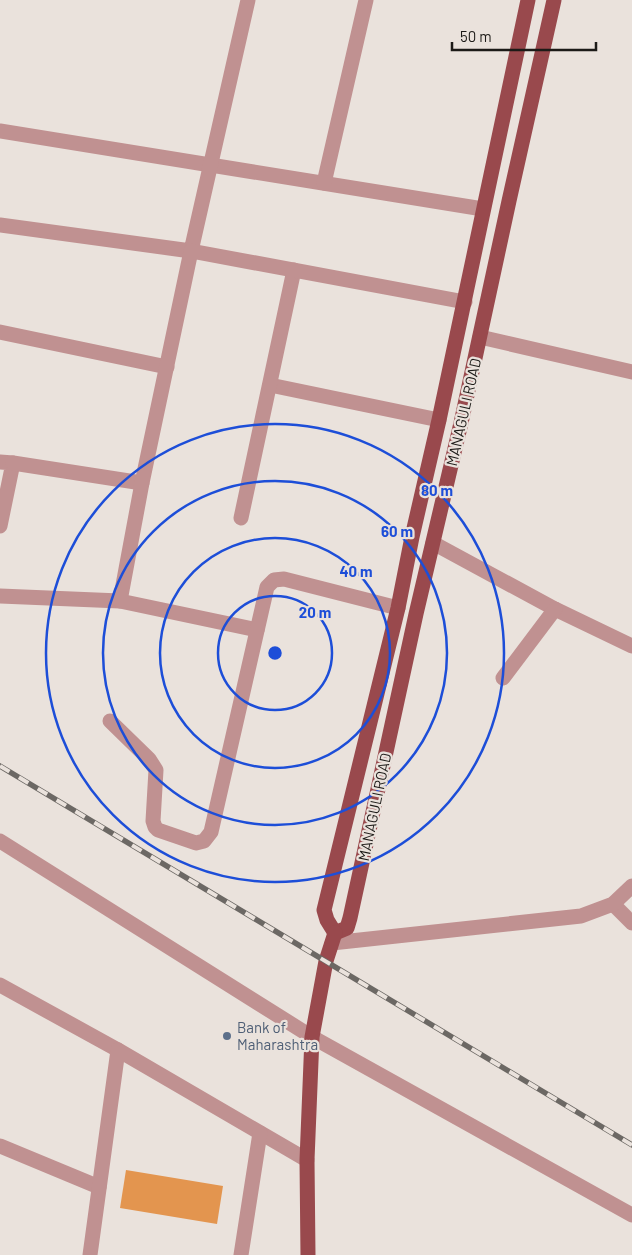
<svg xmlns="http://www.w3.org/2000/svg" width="632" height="1255" font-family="Barlow,sans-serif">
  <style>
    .building { fill: #e3954f }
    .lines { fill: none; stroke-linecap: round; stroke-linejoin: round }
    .minor { stroke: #c09191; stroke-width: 15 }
    .major { stroke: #99494d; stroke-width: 15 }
    .rail-casing { stroke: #6c6864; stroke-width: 5.5 }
    .rail { stroke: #eae2dc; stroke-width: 4; stroke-dasharray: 11; stroke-linecap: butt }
    .ring { fill: none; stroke: #1d4ed8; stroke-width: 2.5 }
    .service-dot { fill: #5c6f8a; stroke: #eae2dc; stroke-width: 2 }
    .labels { text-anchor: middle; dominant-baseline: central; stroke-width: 4.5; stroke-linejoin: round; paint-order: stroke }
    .street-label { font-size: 15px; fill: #1c1a17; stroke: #eae2dc }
    .service-label { font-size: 15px; fill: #4e5e75; stroke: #eae2dc; text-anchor: start }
    .centre { fill: #1d4ed8; stroke: #eae2dc; stroke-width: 2.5 }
    .ring-label { font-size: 15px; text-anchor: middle; font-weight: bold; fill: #1d4ed8; stroke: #eae2dc; stroke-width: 4.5; stroke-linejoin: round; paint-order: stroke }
  </style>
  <rect width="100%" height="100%" fill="#eae2dc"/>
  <polygon class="building" points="126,1170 223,1186 217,1224 120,1208"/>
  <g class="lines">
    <g class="minor">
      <polyline points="0,131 483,209"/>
      <polyline points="324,183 366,0"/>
      <polyline points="0,225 191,251 248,0"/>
      <polyline points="0,332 167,367"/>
      <polyline points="480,337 632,372"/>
      <polyline points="270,385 439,420"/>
      <polyline points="0,462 13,463 0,526"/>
      <polyline points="13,463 142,483"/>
      <polyline points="241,518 294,270"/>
      <polyline points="433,543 555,609 632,646"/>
      <polyline points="0,596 120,601"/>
      <polyline points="257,630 120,601 142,483 191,251 465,302"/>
      <polyline points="503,678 555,609"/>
      <polyline points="110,721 149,759 156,770 153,821 155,827 158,830 196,843 204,841 211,832 267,587 274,580 284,579 398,608"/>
      <polyline points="0,841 312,1037 632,1215"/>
      <polyline points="613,904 632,923"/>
      <polyline points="332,943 581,916 613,904 632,886"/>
      <polyline points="0,985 118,1050"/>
      <polyline points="0,1146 99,1187"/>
      <polyline points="90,1255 118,1050 307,1160"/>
      <polyline points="241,1255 260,1133"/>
    </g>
    <g class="major">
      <polyline points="335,933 347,928 350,918 416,614 461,423 509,201 554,0"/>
      <polyline points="335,933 327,920 324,910 398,608 412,537 439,420 528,0"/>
      <polyline points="308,1255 307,1160 312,1037 326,961 335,933"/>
    </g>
    <defs>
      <polyline id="rail" points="0,766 632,1145"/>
    </defs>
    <use href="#rail" class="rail-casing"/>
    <use href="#rail" class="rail"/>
  </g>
  <g class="ring">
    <circle cx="275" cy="653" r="57"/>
    <circle cx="275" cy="653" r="115"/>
    <circle cx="275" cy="653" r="172"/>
    <circle cx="275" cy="653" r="229"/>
  </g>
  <circle class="service-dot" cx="227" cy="1036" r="5"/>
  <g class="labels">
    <g class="street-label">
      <text transform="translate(463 412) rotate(-77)">MANAGULI ROAD</text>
      <text transform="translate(374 807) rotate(-78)">MANAGULI ROAD</text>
    </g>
    <g class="service-label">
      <text x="237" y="1027">Bank of<tspan x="237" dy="17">Maharashtra</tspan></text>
    </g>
  </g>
  <circle cx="275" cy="653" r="8" class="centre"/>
  <g class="ring-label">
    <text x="437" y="496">80 m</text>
    <text x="397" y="537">60 m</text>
    <text x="356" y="577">40 m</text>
    <text x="315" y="618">20 m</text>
  </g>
  <path d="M452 42v8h144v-8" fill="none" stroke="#1c1a17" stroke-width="2.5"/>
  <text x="460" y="42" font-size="15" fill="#1c1a17" stroke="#eae2dc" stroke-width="4" paint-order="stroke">50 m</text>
</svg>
